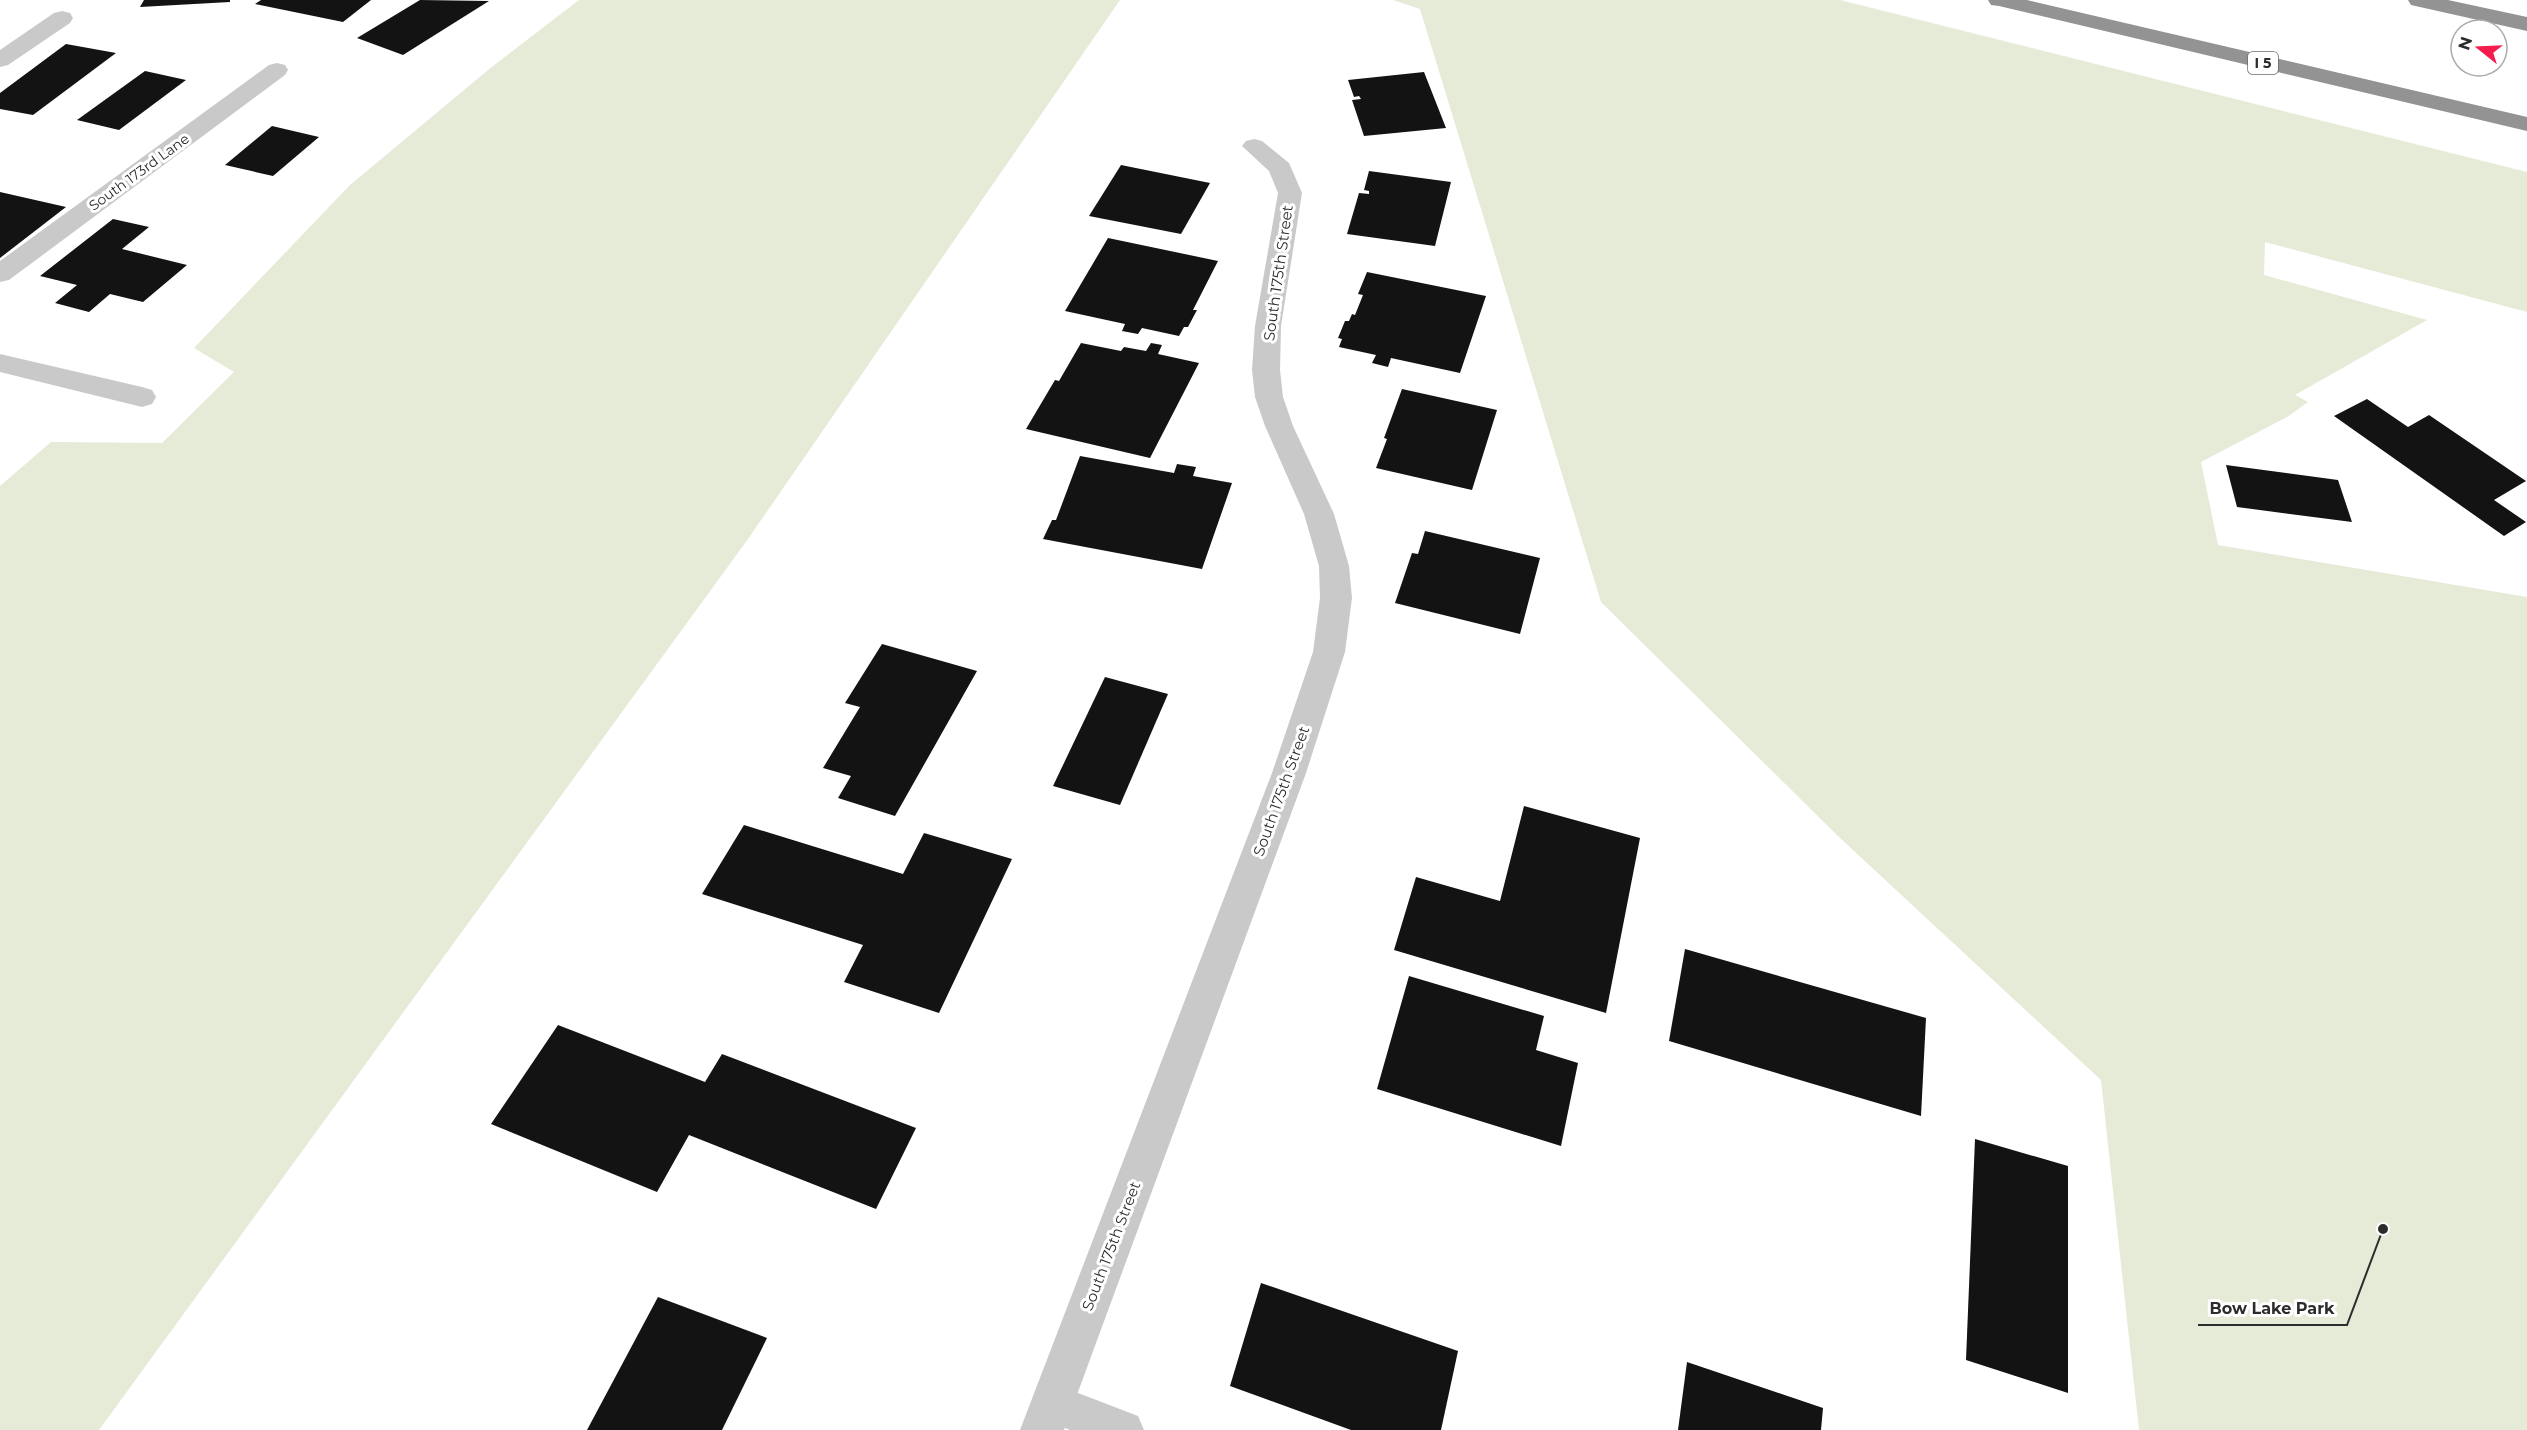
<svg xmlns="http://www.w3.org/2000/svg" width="2527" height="1430" font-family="Montserrat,sans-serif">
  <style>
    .green { fill: #e5ebd7 }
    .building { fill: #131313 }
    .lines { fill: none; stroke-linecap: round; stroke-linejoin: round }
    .lane { fill: #c9c9c9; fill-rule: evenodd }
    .street { fill: #c9c9c9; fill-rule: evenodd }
    .highway { fill: #939393; fill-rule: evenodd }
    .labels { text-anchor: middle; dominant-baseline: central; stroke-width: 6; stroke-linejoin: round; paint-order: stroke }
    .shield { fill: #fff; stroke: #6b6b6b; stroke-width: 1.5 }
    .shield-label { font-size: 14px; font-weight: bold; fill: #2c2c2c }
    .far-street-label { font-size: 14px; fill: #2c2c2c; stroke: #fff }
    .street-label { font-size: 15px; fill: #2c2c2c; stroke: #fff }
    .leader { fill: none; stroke: #2c2c2c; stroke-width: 2 }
    .callout-dot { fill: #2c2c2c; stroke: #fff; stroke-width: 2 }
    .callout-label { font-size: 16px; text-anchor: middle; font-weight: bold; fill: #2c2c2c; stroke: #fff; stroke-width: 6; stroke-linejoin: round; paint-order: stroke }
  </style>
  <rect width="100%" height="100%" fill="#fff"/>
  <g class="green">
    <polygon points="579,0 1120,0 748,539 99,1430 0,1430 0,486 51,442 162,443 234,372 194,348 350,185 488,70"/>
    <polygon points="1393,0 1840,0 2527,172 2527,312 2265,242 2264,275 2427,320 2295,395 2308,402 2287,417 2201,462 2218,545 2527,597 2527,1430 2139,1430 2101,1080 1840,838 1601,602 1420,9"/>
  </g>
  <g class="building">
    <polygon points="144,0 230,0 230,2 140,7"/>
    <polygon points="261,0 371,0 343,22 255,4"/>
    <polygon points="420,0 489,1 403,55 357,38"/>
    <polygon points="66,44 116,53 33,115 0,109 0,93"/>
    <polygon points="145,71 186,80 119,130 77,120"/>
    <polygon points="1424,72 1446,128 1364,136 1352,100 1361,99 1359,96 1354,97 1348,80"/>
    <polygon points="272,126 319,137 273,176 225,165"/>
    <polygon points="1121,165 1210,183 1181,234 1089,216"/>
    <polygon points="1369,171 1451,182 1435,246 1347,234 1359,193 1369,194 1369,191 1364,190"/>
    <polygon points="0,192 66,207 0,258"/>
    <polygon points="113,219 149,227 122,249 187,265 143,302 110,294 89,312 55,303 77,285 40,276"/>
    <polygon points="1108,238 1218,261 1193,310 1197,310 1188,327 1184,327 1179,336 1142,328 1138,334 1122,331 1125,324 1065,311"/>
    <polygon points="1367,272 1486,296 1460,373 1391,358 1388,367 1372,363 1376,355 1339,347 1342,339 1338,338 1345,321 1349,321 1352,314 1355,315 1363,295 1358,294"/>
    <polygon points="1081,343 1121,351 1124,347 1146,351 1151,343 1162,345 1158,354 1199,363 1150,458 1026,429 1055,380 1059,381"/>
    <polygon points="1402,389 1497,410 1472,490 1376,468 1387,439 1384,438"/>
    <polygon points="2367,399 2408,427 2429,415 2526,481 2494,500 2526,522 2504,536 2334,416"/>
    <polygon points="1080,456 1174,473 1177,464 1196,467 1193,476 1232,483 1202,569 1043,539 1052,520 1056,520"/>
    <polygon points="2226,465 2338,480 2352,522 2237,507"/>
    <polygon points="1425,531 1540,558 1520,634 1395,603 1412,553 1418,554"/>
    <polygon points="882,644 977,671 895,816 838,798 851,776 823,768 860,707 845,703"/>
    <polygon points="1105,677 1168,694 1120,805 1053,786"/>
    <polygon points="1524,806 1640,838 1606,1013 1394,950 1416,877 1500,901"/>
    <polygon points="744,825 903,874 924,833 1012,859 939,1013 844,982 863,945 702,894"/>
    <polygon points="1685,949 1926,1018 1921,1116 1669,1041"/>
    <polygon points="1409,976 1544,1016 1536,1050 1578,1063 1561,1146 1377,1089"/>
    <polygon points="558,1025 705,1082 722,1054 916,1128 876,1209 689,1135 657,1192 491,1124"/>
    <polygon points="1975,1139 2068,1166 2068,1393 1966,1360"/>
    <polygon points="1261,1283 1458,1351 1441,1430 1351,1430 1230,1386"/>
    <polygon points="658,1297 767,1338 722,1430 587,1430"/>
    <polygon points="1687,1362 1823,1408 1821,1430 1678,1430"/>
  </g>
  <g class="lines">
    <polygon class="lane" points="1052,1383 1138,1416 1144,1430 1070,1430 1038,1417 1032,1403 1038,1389"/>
    <g class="street">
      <polygon points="62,11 70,13 73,18 70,23 8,65 0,67 0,50 54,13"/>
      <polygon points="277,63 285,65 288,70 285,75 9,280 0,282 0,261 269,65"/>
      <polygon points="1254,139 1262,141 1289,163 1302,193 1281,326 1280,370 1283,397 1293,426 1334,514 1349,566 1352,598 1345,652 1306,773 1064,1430 1020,1430 1272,773 1313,652 1320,598 1319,566 1304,514 1265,426 1255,397 1252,370 1255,326 1278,193 1269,171 1242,146 1246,141"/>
      <polygon points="0,354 142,387 152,390 156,397 152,404 142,407 0,372"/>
    </g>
    <g class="highway">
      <polygon points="1988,0 2027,0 2527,117 2527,131 1999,6 1991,5"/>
      <polygon points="2408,0 2448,0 2527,17 2527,31 2411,5"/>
    </g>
  </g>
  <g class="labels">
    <rect class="shield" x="2248" y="52" width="30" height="22" rx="4.5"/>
    <g class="shield-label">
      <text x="2263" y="63">I 5</text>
    </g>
    <g class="far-street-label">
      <text transform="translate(139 172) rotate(-36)">South 173rd Lane</text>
    </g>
    <g class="street-label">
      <text transform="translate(1278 273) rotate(-82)">South 175th Street</text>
      <text transform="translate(1281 791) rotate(-70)">South 175th Street</text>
      <text transform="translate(1111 1246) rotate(-69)">South 175th Street</text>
    </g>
  </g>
  <path class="leader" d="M2383 1229L2347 1325H2198"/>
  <circle class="callout-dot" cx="2383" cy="1229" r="6"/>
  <g class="callout-label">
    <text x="2272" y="1314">Bow Lake Park</text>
  </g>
  <g transform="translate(2479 48) rotate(288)"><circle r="28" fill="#ffffff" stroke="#ababab" stroke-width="1.5"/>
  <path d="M0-4.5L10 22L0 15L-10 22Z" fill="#f41c4d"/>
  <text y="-9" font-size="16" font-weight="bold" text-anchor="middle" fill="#2c2c2c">N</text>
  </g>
</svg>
